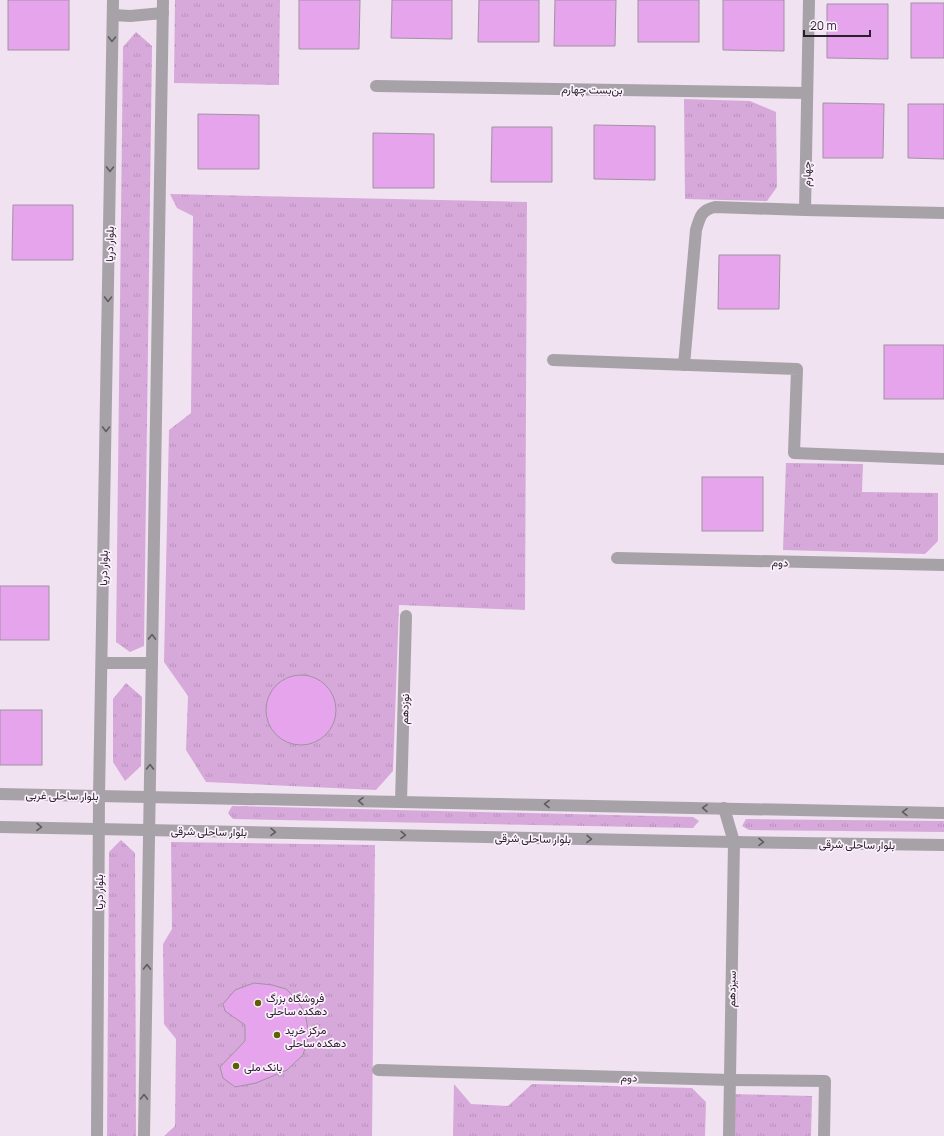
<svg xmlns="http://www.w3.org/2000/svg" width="944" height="1136" font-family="Manrope,Vazirmatn,sans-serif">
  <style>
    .park { fill: url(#park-tufts) }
    .building { fill: #e5a4eb; stroke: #a093a1 }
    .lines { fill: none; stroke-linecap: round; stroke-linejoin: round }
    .minor { stroke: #a7a2a8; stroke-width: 12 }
    .oneway { stroke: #605b61 }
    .poi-dot { fill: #5c6200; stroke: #fdf0fe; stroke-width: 1.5 }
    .labels { text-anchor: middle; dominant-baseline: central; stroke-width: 3.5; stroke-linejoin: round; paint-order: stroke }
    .street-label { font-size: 11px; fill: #262127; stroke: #fdf0fe }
    .poi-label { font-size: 11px; fill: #262127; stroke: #fdf0fe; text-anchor: start }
  </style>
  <defs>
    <pattern id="park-tufts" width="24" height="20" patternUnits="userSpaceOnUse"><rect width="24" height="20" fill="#d6a9da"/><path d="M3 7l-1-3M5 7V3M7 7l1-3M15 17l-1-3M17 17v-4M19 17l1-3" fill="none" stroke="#b891bb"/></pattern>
  </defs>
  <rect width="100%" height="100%" fill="#f0e2f1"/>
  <g class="park">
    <polygon points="175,0 280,0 279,85 174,83"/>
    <polygon points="136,32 152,46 144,646 130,652 116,642 123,47"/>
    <polygon points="684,99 750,101 776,112 777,187 767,201 685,199"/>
    <polygon points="170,194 527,202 525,610 399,605 393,771 376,790 206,782 186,750 188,696 164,662 169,430 191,413 193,216 177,208"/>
    <polygon points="786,463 863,464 862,492 938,493 938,541 925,554 783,550"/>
    <polygon points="126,683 142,697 141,766 125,781 113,762 113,699"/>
    <polygon points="232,806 693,817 699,821 693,828 233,819 228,813"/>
    <polygon points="746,819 944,821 944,832 749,830 742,826"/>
    <polygon points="121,840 135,853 136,1136 107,1136 109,852"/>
    <polygon points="171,842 375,845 372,1136 164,1136 175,1126 176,1039 164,1024 163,944 172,929"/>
    <polygon points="454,1084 471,1104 508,1106 532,1084 692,1088 706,1102 705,1136 453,1136"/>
    <polygon points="731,1094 812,1096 811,1136 730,1136"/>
  </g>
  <g class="building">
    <rect x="8" y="0" width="61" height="50"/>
    <polygon points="299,0 360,0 359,49 299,49"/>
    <polygon points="392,0 452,0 452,39 391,38"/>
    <polygon points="479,0 539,0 539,42 478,42"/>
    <polygon points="555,0 616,0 615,46 554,46"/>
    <rect x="638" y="0" width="61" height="42"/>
    <polygon points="723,0 784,0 784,51 723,50"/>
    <rect x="911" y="3" width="33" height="55"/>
    <polygon points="827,4 888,4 888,59 827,58"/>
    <polygon points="823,103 884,104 883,158 823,158"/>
    <polygon points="908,104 944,104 944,159 908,158"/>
    <polygon points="198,114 259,115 259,169 198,169"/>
    <polygon points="594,125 655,126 655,180 594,179"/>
    <polygon points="492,127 552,127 552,182 491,182"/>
    <polygon points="373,133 434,134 434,188 373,188"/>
    <polygon points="13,205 73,205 73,260 12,260"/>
    <polygon points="719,255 780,255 779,309 718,309"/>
    <rect x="884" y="345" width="60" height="54"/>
    <rect x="702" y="477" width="61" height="54"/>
    <rect x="0" y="586" width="49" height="54"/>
    <circle cx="301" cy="710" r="35"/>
    <rect x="0" y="710" width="42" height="55"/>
    <polygon points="254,983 272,985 286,989 296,999 305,1013 309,1035 303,1055 287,1070 256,1083 235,1087 223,1078 220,1067 245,1041 245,1025 225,1011 223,1004 235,990"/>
  </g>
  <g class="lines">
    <g class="minor">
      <polyline points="809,0 805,210 944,213"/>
      <polyline points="113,15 130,16 163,13"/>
      <polyline points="376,86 807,93"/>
      <polyline points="553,360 797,369 794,453 944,459"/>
      <path d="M684,365L696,230C700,217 701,210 715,207L805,210"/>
      <polyline points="617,558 944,565"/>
      <polyline points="102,663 152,663"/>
      <polyline points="0,794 944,813"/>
      <polyline points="401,802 406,616"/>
      <polyline points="724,808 734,842 729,1136"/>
      <polyline points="0,827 734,842 944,845"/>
      <polyline points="378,1070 730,1080 825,1081 824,1136"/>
      <polyline points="97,1136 99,796 113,0"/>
      <polyline points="144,1136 163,0"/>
    </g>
  </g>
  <defs><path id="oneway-chevron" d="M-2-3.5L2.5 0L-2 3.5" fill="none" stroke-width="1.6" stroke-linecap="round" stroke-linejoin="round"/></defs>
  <g class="oneway">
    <use href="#oneway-chevron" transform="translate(112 39) rotate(91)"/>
    <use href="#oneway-chevron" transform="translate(110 169) rotate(91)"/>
    <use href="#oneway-chevron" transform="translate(108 299) rotate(91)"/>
    <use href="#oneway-chevron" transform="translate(106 429) rotate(91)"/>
    <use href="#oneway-chevron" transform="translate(152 637) rotate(-89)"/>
    <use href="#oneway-chevron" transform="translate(150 767) rotate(-89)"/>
    <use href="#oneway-chevron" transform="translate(361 801) rotate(-179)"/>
    <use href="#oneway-chevron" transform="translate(547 804) rotate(-179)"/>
    <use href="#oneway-chevron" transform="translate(705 808) rotate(-179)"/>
    <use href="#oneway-chevron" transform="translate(905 812) rotate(-179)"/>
    <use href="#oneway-chevron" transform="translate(39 827) rotate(1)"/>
    <use href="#oneway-chevron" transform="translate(273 832) rotate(1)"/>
    <use href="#oneway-chevron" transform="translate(403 835) rotate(1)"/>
    <use href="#oneway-chevron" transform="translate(589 839) rotate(1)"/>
    <use href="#oneway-chevron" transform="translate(761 842) rotate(1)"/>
    <use href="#oneway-chevron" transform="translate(147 967) rotate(-89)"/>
    <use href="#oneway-chevron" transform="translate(144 1097) rotate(-89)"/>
  </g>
  <g class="poi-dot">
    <circle cx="258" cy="1003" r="4"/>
    <circle cx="277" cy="1035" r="4"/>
    <circle cx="236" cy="1066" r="4"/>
  </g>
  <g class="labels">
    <g class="street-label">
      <text transform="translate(592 89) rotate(1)">بن‌بست چهارم</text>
      <text transform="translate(806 174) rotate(-89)">چهارم</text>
      <text transform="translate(109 244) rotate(-89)">بلوار دریا</text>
      <text transform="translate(780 562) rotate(1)">دوم</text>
      <text transform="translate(103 568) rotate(-89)">بلوار دریا</text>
      <text transform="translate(404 709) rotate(-88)">نوزدهم</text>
      <text transform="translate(62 795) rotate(1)">بلوار ساحلی غربی</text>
      <text transform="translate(209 831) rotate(1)">بلوار ساحلی شرقی</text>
      <text transform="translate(533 838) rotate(1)">بلوار ساحلی شرقی</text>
      <text transform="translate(857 844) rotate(1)">بلوار ساحلی شرقی</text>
      <text transform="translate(98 892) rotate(-90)">بلوار دریا</text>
      <text transform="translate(731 989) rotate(-89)">سیزدهم</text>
      <text transform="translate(629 1077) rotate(2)">دوم</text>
    </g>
    <g class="poi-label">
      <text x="266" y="997">فروشگاه بزرگ<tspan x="266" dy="13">دهکده ساحلی</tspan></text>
      <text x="285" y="1029">مرکز خرید<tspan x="285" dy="13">دهکده ساحلی</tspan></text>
      <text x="244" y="1066">بانک ملی</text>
    </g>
  </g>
  <path d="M804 30v6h66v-6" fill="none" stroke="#262127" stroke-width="2"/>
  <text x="810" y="30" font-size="12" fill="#262127" stroke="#fdf0fe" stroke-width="3" paint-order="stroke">20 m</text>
</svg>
